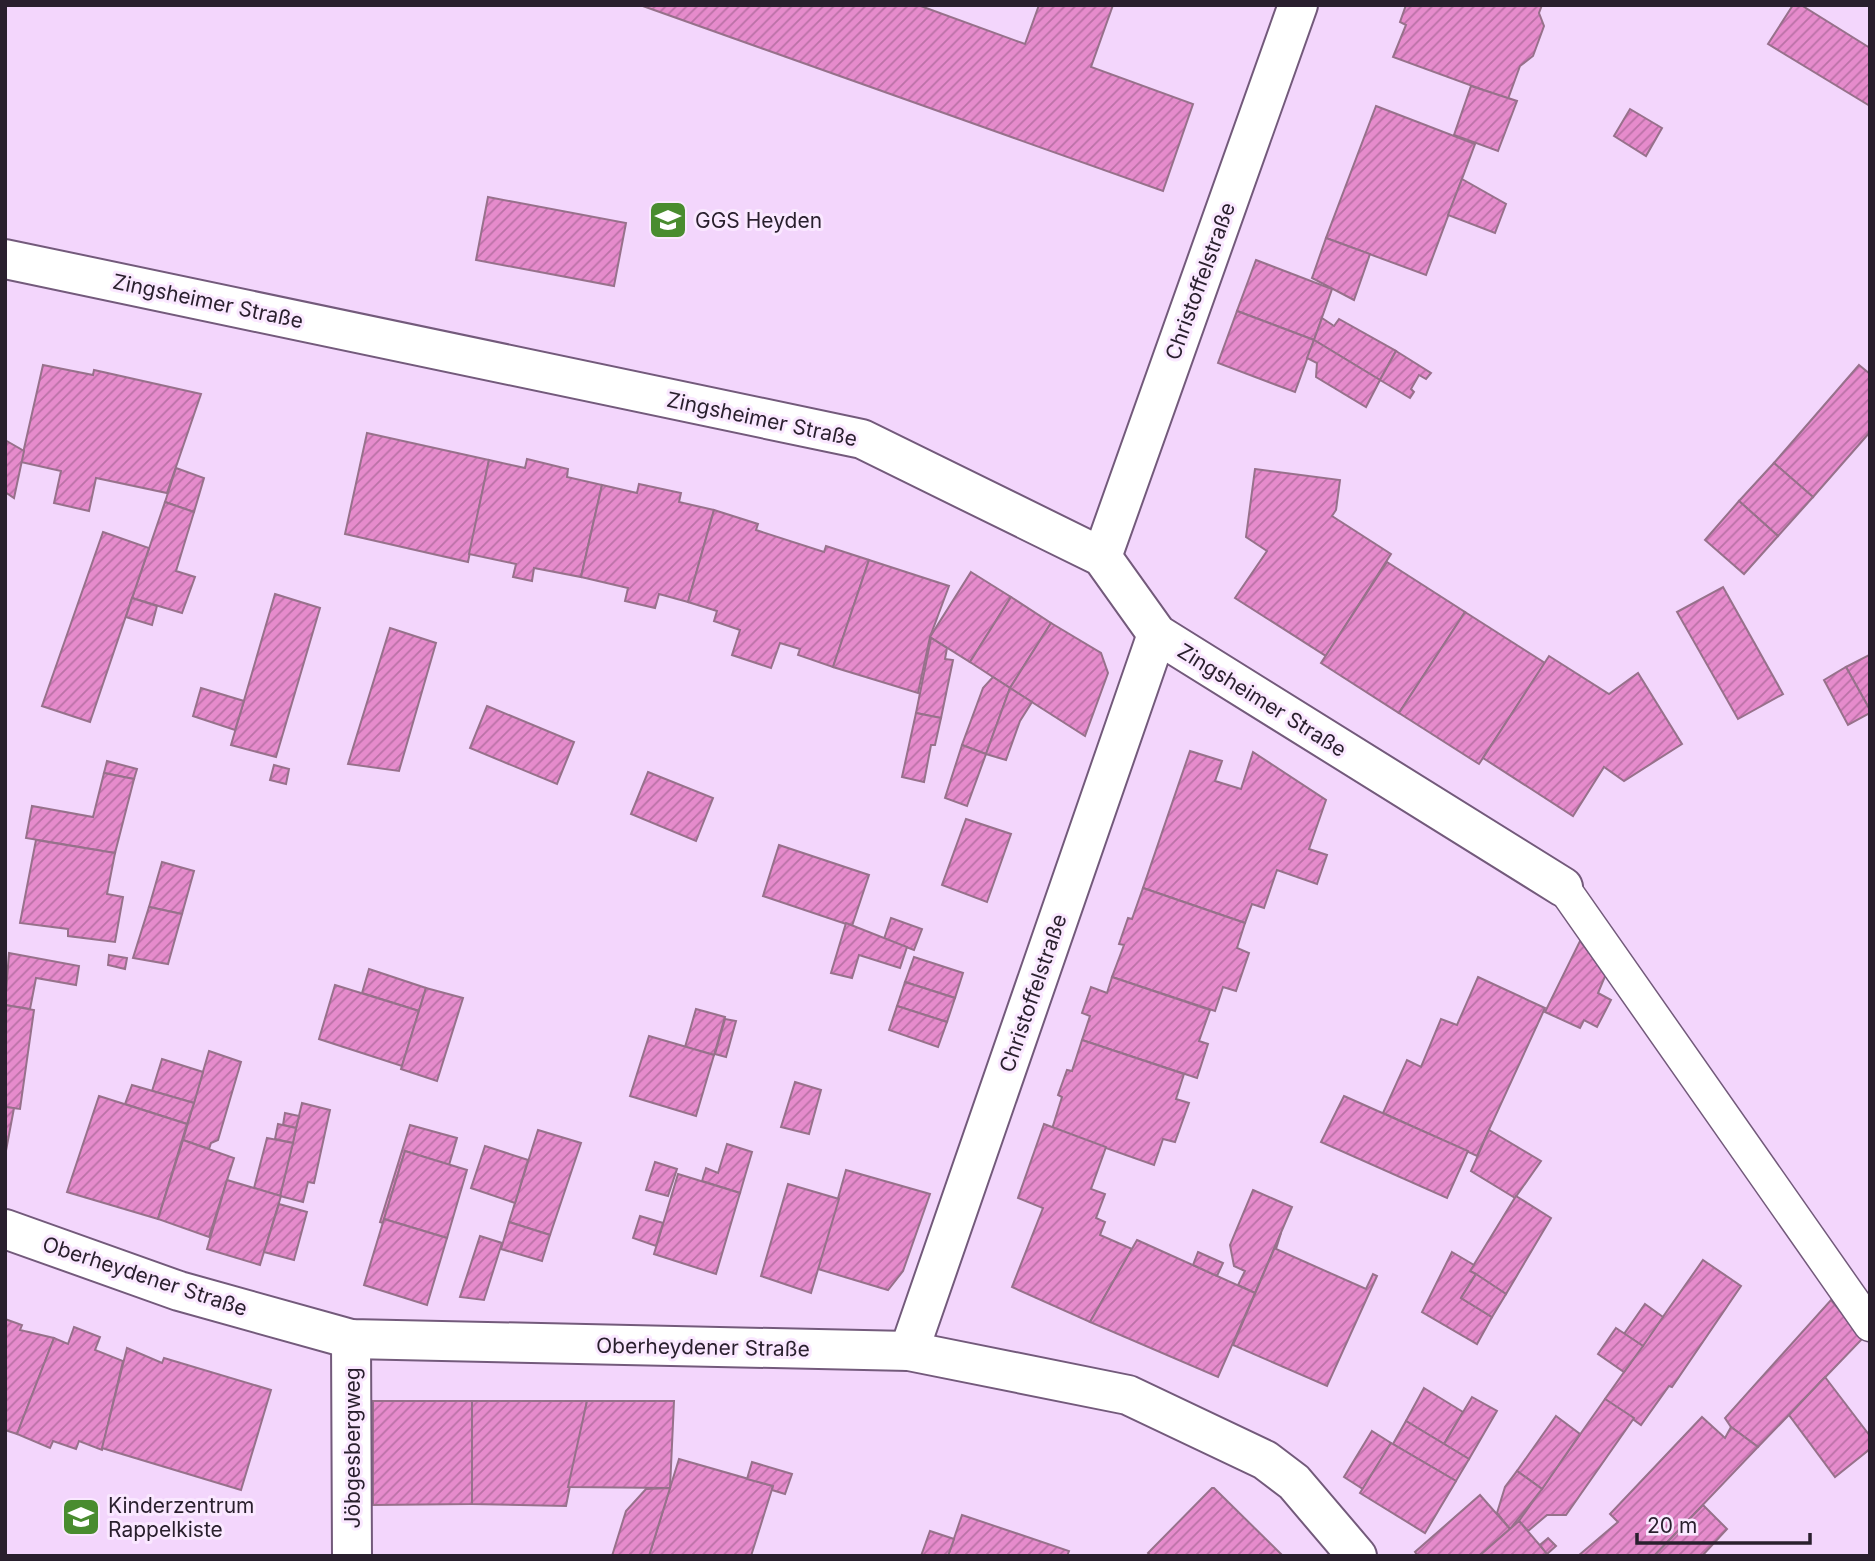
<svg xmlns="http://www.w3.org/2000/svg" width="1875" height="1561" font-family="Inter,sans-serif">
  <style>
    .building { fill: url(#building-hatch); stroke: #97718b; stroke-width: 2 }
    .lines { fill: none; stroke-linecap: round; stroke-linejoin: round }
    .service-casing { stroke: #735a7b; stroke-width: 35 }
    .minor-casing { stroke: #735a7b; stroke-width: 42 }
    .service { stroke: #fff; stroke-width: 32 }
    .minor { stroke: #fff; stroke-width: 38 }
    .labels { text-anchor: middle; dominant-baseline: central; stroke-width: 6; stroke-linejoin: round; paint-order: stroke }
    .poi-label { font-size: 21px; fill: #291f2d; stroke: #fae8ff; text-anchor: start }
    .street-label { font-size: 21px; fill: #291f2d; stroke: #fae8ff }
  </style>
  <defs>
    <pattern id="building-hatch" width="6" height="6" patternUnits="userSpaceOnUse" patternTransform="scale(1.75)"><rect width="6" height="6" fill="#e68bcc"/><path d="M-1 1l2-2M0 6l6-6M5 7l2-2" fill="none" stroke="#ba71a6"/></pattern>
  </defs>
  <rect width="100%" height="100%" fill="#f3d6fc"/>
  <g class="building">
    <polygon points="640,5 918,5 1025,44 1039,5 1113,5 1091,67 1193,104 1163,191"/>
    <polygon points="1406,5 1542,5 1539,13 1544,26 1533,56 1520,66 1508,99 1393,57 1406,25 1400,22"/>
    <polygon points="1793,5 1801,5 1870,48 1870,106 1768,44"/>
    <polygon points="1471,86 1517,101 1498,151 1454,135"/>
    <polygon points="1376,106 1475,144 1426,275 1326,238"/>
    <polygon points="1630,109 1662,128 1646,156 1614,136"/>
    <polygon points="1462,179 1506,204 1495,233 1448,215"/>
    <polygon points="488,197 626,223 614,286 476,260"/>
    <polygon points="1326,238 1370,254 1354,300 1312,278"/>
    <polygon points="1256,260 1332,289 1314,340 1237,311"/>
    <polygon points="1237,311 1314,340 1295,392 1218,363"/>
    <polygon points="1322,318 1334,326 1339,319 1396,351 1380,380 1314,340"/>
    <polygon points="1314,340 1380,380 1366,407 1316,377 1317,363 1307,358"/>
    <polygon points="1396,351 1431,373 1426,379 1419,375 1411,389 1414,392 1410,398 1380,380"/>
    <polygon points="43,365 93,375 94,370 201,394 167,493 96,478 89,511 54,503 61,471 21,462"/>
    <polygon points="1859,365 1870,374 1870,432 1813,497 1774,463"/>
    <polygon points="367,433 489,460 468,562 345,534"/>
    <polygon points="5,440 24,451 14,498 5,492"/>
    <polygon points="527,459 568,469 567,477 602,485 581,577 534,568 532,581 513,577 516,564 469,554 489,460 525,468"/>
    <polygon points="1774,463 1813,497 1778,536 1739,501"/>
    <polygon points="176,468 204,478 194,512 165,502"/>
    <polygon points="1255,469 1340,480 1336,510 1332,516 1391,554 1326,656 1235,598 1267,551 1246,537"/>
    <polygon points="639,484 681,493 679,502 714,510 688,602 659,594 655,608 625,601 628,588 581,577 602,485 637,493"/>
    <polygon points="1739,501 1778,536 1744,574 1705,540"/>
    <polygon points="165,502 194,512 176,571 195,577 182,613 132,598"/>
    <polygon points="714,510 758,524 756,530 824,552 826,546 869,560 833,667 798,655 800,649 780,643 771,668 732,655 740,630 714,621 717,611 688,602"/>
    <polygon points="103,532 149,548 90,722 42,706"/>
    <polygon points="869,560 949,586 930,637 918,693 833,667"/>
    <polygon points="1387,562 1465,612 1399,713 1321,663"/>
    <polygon points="971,572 1011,597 970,662 930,637"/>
    <polygon points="1723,587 1783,694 1738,719 1677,612"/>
    <polygon points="275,594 320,608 276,757 231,745"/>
    <polygon points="1011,597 1051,623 1010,688 970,662"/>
    <polygon points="132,598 157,606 152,625 126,617"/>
    <polygon points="1465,612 1545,663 1479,764 1399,713"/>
    <polygon points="1051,623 1101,653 1108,673 1085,736 1010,688"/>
    <polygon points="390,628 436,643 399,771 348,764"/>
    <polygon points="931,638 947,648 945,659 953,660 941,718 916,713"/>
    <polygon points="1869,655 1870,657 1870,710 1846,667"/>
    <polygon points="1549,656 1609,694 1638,673 1682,744 1624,781 1604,767 1573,816 1483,758"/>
    <polygon points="1846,667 1870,710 1870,713 1848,725 1824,680"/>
    <polygon points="993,677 1010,688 986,754 962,745 983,688"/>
    <polygon points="201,688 244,701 235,730 193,716"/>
    <polygon points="1010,688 1032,702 1020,721 1006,760 986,754"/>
    <polygon points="487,706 574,742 557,784 470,748"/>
    <polygon points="916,713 941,718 935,745 931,745 924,782 902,777"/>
    <polygon points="962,745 986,754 967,806 945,798"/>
    <polygon points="1190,751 1222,761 1215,781 1241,789 1253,752 1326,800 1309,849 1327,855 1317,884 1277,870 1264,908 1252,904 1245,923 1143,888"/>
    <polygon points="107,761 137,769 134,779 104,773"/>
    <polygon points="274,765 289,769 286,784 270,780"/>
    <polygon points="648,772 713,798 696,841 631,814"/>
    <polygon points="104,773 134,779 115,853 26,838 32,806 93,817"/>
    <polygon points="966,819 1011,834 987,902 942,885"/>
    <polygon points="36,840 115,853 107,894 123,897 115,942 68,936 68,929 20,923"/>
    <polygon points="779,845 869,875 852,926 763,896"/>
    <polygon points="162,862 194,871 182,914 149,907"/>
    <polygon points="1143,888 1245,923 1237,948 1249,953 1236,991 1223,987 1215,1011 1112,977 1124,945 1119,944 1128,918 1132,919"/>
    <polygon points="149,907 182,914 168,964 133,958"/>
    <polygon points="891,918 922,929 914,950 884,939"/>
    <polygon points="846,923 907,947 900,968 859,955 852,978 831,973"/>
    <polygon points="1580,941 1606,974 1598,993 1611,1000 1597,1027 1584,1020 1580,1028 1545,1012"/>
    <polygon points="9,953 79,966 76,985 36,978 30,1009 5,1005"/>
    <polygon points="109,955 127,958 125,969 108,965"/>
    <polygon points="914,957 963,973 955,998 905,982"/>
    <polygon points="369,969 426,988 419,1011 362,993"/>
    <polygon points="1112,977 1210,1010 1199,1041 1208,1044 1197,1078 1082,1040 1090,1016 1082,1013 1091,987 1107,993"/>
    <polygon points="1478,977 1545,1008 1477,1156 1383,1113 1407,1060 1421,1067 1441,1019 1457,1025"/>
    <polygon points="905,982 955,998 947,1022 897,1006"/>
    <polygon points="335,985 419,1011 402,1066 319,1039"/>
    <polygon points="426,988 463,998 437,1081 401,1069"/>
    <polygon points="5,1005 34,1010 20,1109 5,1107"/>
    <polygon points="897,1006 947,1022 938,1047 889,1030"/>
    <polygon points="696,1009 725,1017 714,1055 685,1047"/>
    <polygon points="725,1019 736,1021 726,1057 715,1054"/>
    <polygon points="649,1036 714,1055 696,1116 630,1096"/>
    <polygon points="1082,1040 1184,1074 1176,1099 1189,1103 1175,1142 1163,1139 1154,1165 1052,1129 1062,1097 1058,1095 1067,1070 1072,1071"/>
    <polygon points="209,1051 241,1062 218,1140 211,1143 209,1149 183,1140"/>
    <polygon points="162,1059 203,1072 194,1103 152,1091"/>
    <polygon points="795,1082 821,1090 809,1134 781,1127"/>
    <polygon points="132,1085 194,1103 187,1124 125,1104"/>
    <polygon points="99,1096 187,1124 158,1219 67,1192"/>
    <polygon points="1344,1096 1468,1151 1447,1198 1321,1142"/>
    <polygon points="302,1103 330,1110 314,1183 308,1182 303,1202 280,1196"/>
    <polygon points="5,1107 14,1108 5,1156"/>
    <polygon points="285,1113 299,1116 296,1128 283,1125"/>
    <polygon points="278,1124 296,1128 293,1143 275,1139"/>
    <polygon points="1044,1124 1106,1147 1091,1189 1105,1194 1096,1218 1105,1222 1100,1235 1132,1249 1090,1322 1012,1287 1043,1208 1018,1198"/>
    <polygon points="410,1125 457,1138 449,1165 405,1151 383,1223 380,1222"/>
    <polygon points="538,1130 581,1143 550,1235 509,1222"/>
    <polygon points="1489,1130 1541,1161 1515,1198 1471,1171"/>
    <polygon points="267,1138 293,1143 280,1196 254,1188"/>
    <polygon points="183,1140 234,1158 209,1237 158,1219"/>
    <polygon points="727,1144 752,1152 740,1193 702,1181 706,1168 718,1173"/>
    <polygon points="485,1146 528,1160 515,1203 471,1188"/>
    <polygon points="405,1151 467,1170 447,1238 384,1219"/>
    <polygon points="655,1162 677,1169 668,1196 646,1190"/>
    <polygon points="846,1170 930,1194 903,1271 888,1290 818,1269"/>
    <polygon points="678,1174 740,1193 716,1274 654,1254"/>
    <polygon points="227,1180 281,1196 260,1265 207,1249"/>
    <polygon points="788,1184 839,1199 811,1293 761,1276"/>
    <polygon points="1253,1190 1292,1207 1255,1293 1238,1285 1245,1271 1234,1266 1230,1245"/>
    <polygon points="1516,1196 1551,1218 1506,1294 1470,1271"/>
    <polygon points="279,1204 307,1212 294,1260 264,1252"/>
    <polygon points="640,1216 663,1223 656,1246 633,1238"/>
    <polygon points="384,1219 447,1238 427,1305 364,1285"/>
    <polygon points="509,1222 550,1235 542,1261 501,1249"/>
    <polygon points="1281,1233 1276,1249 1366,1289 1373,1274 1377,1276 1327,1386 1233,1345"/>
    <polygon points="480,1236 502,1243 484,1300 460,1297"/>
    <polygon points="1137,1240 1255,1293 1218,1377 1090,1322"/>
    <polygon points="1198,1252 1223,1263 1217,1276 1193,1265"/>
    <polygon points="1452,1252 1474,1265 1470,1271 1476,1274 1461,1298 1492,1317 1477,1344 1422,1312"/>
    <polygon points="1703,1260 1741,1286 1672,1387 1669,1386 1641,1425 1605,1399"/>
    <polygon points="1476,1274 1506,1294 1492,1317 1461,1298"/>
    <polygon points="1831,1300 1863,1338 1758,1447 1731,1427 1725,1418"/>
    <polygon points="1645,1304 1663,1317 1643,1346 1624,1334"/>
    <polygon points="5,1319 22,1325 20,1330 54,1338 17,1434 5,1430"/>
    <polygon points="74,1327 100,1337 95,1350 123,1361 102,1450 79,1441 76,1449 53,1441 50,1448 17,1434 54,1338 68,1344"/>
    <polygon points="1616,1328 1643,1346 1624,1372 1598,1354"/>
    <polygon points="127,1348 162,1363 164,1358 271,1390 241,1490 102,1448"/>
    <polygon points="1825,1377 1870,1436 1870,1449 1835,1477 1789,1415"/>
    <polygon points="1424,1388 1463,1412 1444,1444 1406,1421"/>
    <polygon points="1472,1397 1497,1411 1469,1459 1444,1444"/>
    <polygon points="1605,1399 1634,1418 1566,1515 1547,1515 1528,1531 1519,1521"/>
    <polygon points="373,1401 472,1401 472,1504 373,1505"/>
    <polygon points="472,1401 587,1401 566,1506 472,1504"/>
    <polygon points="587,1401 674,1401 670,1488 568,1487"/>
    <polygon points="1556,1416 1580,1434 1542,1489 1517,1471"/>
    <polygon points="1702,1417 1725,1438 1731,1427 1758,1447 1654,1556 1578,1556 1618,1522 1610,1514"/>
    <polygon points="1406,1421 1469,1459 1456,1481 1393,1444"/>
    <polygon points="1372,1431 1391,1443 1363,1489 1344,1477"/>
    <polygon points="1391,1443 1456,1481 1425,1533 1360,1493"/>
    <polygon points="679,1459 773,1486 751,1556 649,1556"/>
    <polygon points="752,1462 792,1474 785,1494 772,1490 773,1486 747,1479"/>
    <polygon points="1517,1471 1542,1489 1510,1529 1497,1513 1505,1487"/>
    <polygon points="670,1488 649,1556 612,1556 626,1511 646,1489"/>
    <polygon points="1212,1488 1214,1488 1283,1556 1151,1556 1148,1553"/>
    <polygon points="1480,1495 1510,1529 1479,1556 1418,1556 1415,1552"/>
    <polygon points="1703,1505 1727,1529 1702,1556 1654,1556"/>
    <polygon points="962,1515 1069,1551 1067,1556 948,1556"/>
    <polygon points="1519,1521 1549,1556 1479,1556 1510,1529"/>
    <polygon points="930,1531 954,1539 948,1556 921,1556"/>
    <polygon points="1548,1538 1556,1546 1547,1554 1540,1545"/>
  </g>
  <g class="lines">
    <defs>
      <polyline id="service" points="1563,887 1870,1325"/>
      <g id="minor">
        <polyline points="5,259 862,439 1102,557 1157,634 1563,887"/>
        <polyline points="1102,557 1298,5"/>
        <polyline points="5,1229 179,1291 351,1339 909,1351 1128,1395 1265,1460 1294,1482 1357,1556"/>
        <polyline points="351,1339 352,1556"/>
        <polyline points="909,1351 1157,634"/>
      </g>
    </defs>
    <use href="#service" class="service-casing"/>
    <use href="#minor" class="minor-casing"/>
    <use href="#service" class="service"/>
    <use href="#minor" class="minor"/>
  </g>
  <defs>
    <symbol id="school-square" viewBox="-11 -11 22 22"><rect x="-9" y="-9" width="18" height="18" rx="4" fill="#498c2f" stroke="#fae8ff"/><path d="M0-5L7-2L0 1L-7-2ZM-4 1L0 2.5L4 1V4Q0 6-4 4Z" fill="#fff"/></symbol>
  </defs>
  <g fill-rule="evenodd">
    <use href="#school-square" x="646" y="198" width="44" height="44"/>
    <use href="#school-square" x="59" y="1495" width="44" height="44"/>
  </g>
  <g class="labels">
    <g class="poi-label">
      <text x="695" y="220">GGS Heyden</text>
      <text x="108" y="1505">Kinderzentrum<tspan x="108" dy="24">Rappelkiste</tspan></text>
    </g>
    <g class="street-label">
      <text transform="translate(1200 281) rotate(-70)">Christoffelstraße</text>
      <text transform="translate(208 301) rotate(12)">Zingsheimer Straße</text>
      <text transform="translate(762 419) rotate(12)">Zingsheimer Straße</text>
      <text transform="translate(1262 700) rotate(32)">Zingsheimer Straße</text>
      <text transform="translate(1033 993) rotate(-71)">Christoffelstraße</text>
      <text transform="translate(145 1276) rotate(18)">Oberheydener Straße</text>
      <text transform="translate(703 1347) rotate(1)">Oberheydener Straße</text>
      <text transform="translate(352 1448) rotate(-90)">Jöbgesbergweg</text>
    </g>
  </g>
  <rect width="1875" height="1561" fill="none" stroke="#291f2d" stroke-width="14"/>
  <path d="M1637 1533v10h173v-10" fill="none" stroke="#291f2d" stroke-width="3.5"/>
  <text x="1647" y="1533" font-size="21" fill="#291f2d" stroke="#fae8ff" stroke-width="5" paint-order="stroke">20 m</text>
</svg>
